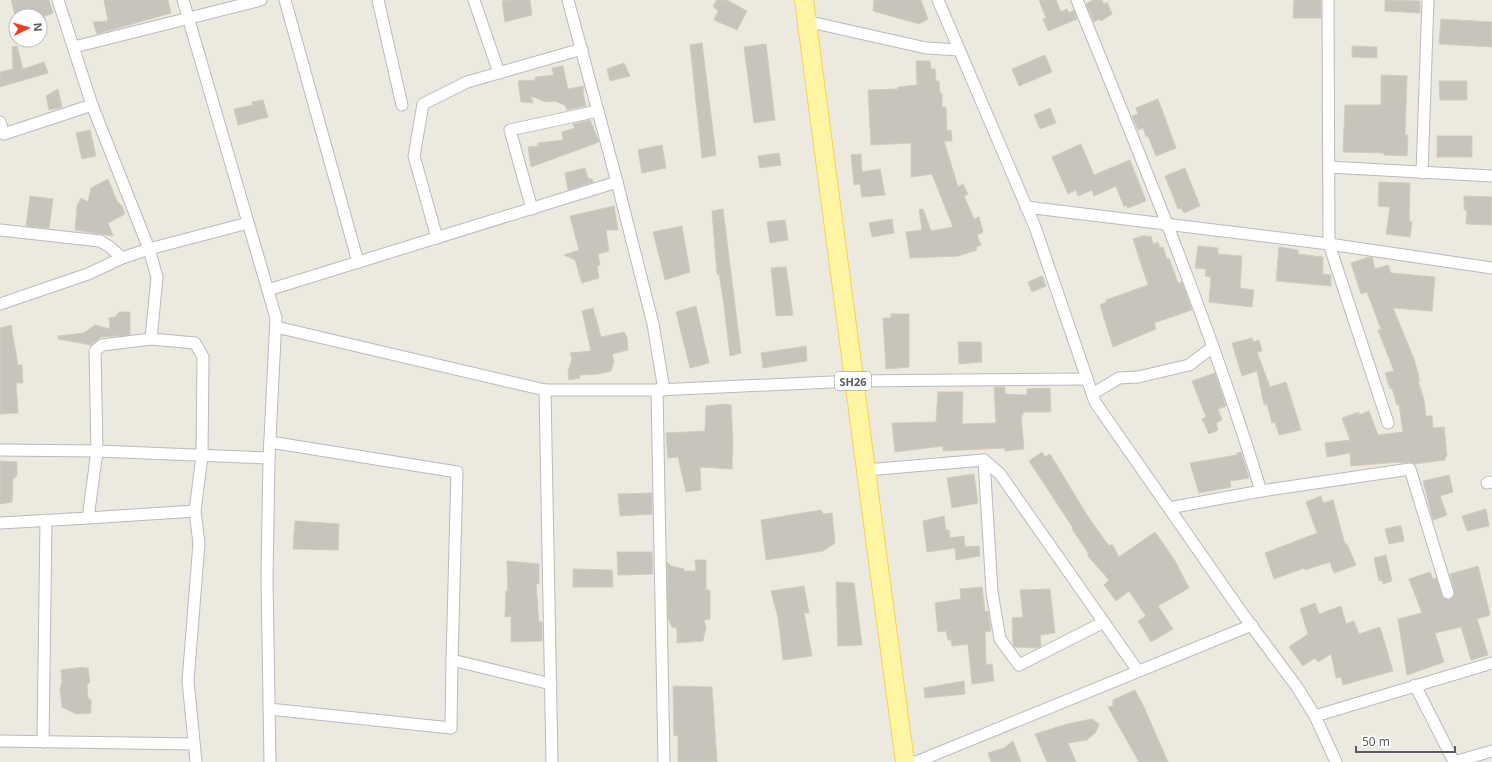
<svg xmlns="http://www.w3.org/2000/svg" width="1492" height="762" font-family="'Noto Sans',sans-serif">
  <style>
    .building { fill: #c7c4bc; stroke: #d1ccbd }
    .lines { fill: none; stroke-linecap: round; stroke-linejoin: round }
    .minor-casing { stroke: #b7babf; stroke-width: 13 }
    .primary-casing { stroke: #f8d24c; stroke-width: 20 }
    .minor { stroke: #fff; stroke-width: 11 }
    .primary { stroke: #fff5a2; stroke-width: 18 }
    .labels { text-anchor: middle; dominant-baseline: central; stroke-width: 4; stroke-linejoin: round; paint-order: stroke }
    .shield { fill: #fff; stroke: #8a8d90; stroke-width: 1 }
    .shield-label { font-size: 11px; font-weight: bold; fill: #585c61 }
  </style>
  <rect width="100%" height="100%" fill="#eceadf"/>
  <g class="building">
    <polygon points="11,0 49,0 53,13 40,18 40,16 15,16"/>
    <polygon points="104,0 168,0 171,13 97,34 93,22 108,21"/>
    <polygon points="507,0 530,0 532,15 505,22 502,1"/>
    <polygon points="717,0 727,0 747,11 737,30 714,20 718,11 713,6"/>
    <polygon points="874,0 921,0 928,19 919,24 873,11"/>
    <polygon points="1039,0 1056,0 1061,12 1067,9 1069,13 1074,10 1077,19 1048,31 1043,19 1046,18"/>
    <polygon points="1093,0 1102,0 1104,4 1107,2 1112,14 1101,21 1100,19 1094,22 1086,4"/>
    <polygon points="1294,0 1321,0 1321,18 1293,18"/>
    <polygon points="1385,0 1420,1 1420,13 1385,11"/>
    <polygon points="1441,19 1492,22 1492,47 1439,44"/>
    <polygon points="702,43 716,155 702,158 690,45"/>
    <polygon points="766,44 775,120 754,123 744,47"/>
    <polygon points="17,46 23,69 44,62 48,73 0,87 0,72 13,69 12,47"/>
    <polygon points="1352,46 1377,47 1377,58 1352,57"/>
    <polygon points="1045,55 1052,72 1019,86 1012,69"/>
    <polygon points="916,61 930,61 931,69 935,69 936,81 939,81 940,94 942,93 942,107 946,107 947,131 951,130 952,141 944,141 958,187 963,184 968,194 964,196 974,219 979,217 983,232 977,235 981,245 976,247 977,250 958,256 910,258 906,232 922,230 919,210 923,209 931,231 953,227 932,174 911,177 911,143 871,145 868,90 898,89 898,87 917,85"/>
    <polygon points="624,63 630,76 610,81 607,69"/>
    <polygon points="563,66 568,89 584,86 583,93 586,106 567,110 565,105 554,101 546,102 531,96 533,103 521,102 518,81 535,80 535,77 554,75 552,68"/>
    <polygon points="1381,75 1407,76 1405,135 1408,135 1407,156 1384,155 1384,153 1343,152 1345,105 1381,105"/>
    <polygon points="1439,81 1467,81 1467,100 1440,100"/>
    <polygon points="58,89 62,107 49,110 46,96"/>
    <polygon points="1158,99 1176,148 1156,156 1148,136 1146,137 1143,128 1138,130 1132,116 1138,114 1136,108"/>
    <polygon points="263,100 268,117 238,125 234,109 253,105 252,102"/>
    <polygon points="1050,108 1056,123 1040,129 1034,115"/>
    <polygon points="590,120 599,142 531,167 528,147 538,146 538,143 563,140 562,132 575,128 573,124"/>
    <polygon points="90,130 96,156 82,159 76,133"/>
    <rect x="1437" y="136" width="35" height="21"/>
    <polygon points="1081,144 1094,175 1130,160 1146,201 1128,208 1126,205 1124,207 1116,186 1094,196 1092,190 1078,196 1076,190 1068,194 1052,157"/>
    <polygon points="662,145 666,168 642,173 638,150"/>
    <polygon points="779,153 781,165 760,168 758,156"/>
    <polygon points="861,154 862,172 880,169 885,195 862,197 860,184 854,185 851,155"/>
    <polygon points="585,168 588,178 592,179 593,182 568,190 565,173"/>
    <polygon points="1185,168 1200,206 1184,213 1181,208 1178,209 1165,176"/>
    <polygon points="108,179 117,201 122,206 125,214 108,223 113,236 75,230 77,206 81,198 88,202 91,188"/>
    <polygon points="1379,182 1410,183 1409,221 1412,222 1410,237 1386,234 1390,207 1378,206"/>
    <polygon points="30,196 53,199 49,228 26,226"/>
    <polygon points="1464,196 1492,197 1492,225 1466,224 1467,210 1464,210"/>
    <polygon points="614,206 618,230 606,230 609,251 598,254 600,265 597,266 599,278 582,283 575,260 564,255 579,250 570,216"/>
    <polygon points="723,209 741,353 730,356 723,298 719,274 717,274 712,211"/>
    <polygon points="892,219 894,233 872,237 869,223"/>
    <polygon points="785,220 788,240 770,243 767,222"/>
    <polygon points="682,226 690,272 665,280 653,232"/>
    <polygon points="1146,235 1146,237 1151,236 1153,244 1158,242 1160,248 1163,247 1167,259 1169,258 1178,283 1182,282 1192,310 1154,323 1156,329 1113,347 1100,305 1107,302 1106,300 1148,285 1133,239"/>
    <polygon points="1198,246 1218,248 1218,254 1242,256 1240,288 1254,290 1252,307 1209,302 1211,277 1205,276 1206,269 1195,268"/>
    <polygon points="1279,247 1298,250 1298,254 1323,257 1323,274 1331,275 1331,286 1276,281"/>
    <polygon points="1369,257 1372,257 1375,269 1388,265 1391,273 1435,277 1432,311 1393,308 1414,359 1420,381 1418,381 1424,400 1426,416 1432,416 1433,428 1444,427 1447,456 1445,457 1445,460 1414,464 1409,462 1400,463 1399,462 1351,466 1350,453 1327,457 1325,443 1350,440 1342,418 1359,412 1359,415 1369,411 1378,435 1403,432 1399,404 1397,405 1392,388 1390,389 1385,373 1394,371 1378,330 1381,329 1367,292 1361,294 1351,263"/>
    <polygon points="786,267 793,315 776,316 771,268"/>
    <polygon points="1042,276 1046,286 1032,292 1028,282"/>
    <polygon points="696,306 709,363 690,368 676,312"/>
    <polygon points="593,308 601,337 624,332 627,337 628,350 612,354 614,362 611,371 599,374 580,375 580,378 569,380 568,372 572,358 570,353 591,351 582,311"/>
    <polygon points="119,312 130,312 130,335 101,337 91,345 58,339 58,336 84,333 95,325 110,329 109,318 115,317"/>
    <polygon points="891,314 909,314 909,367 886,369 883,318 891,318"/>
    <polygon points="11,325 18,365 22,365 23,383 16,383 18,413 0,414 0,328"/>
    <polygon points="1252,338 1253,342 1259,340 1262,351 1257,352 1270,387 1286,382 1301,430 1279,435 1275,422 1272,423 1267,404 1264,405 1257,371 1242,376 1232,343"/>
    <polygon points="958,342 981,342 982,362 959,364"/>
    <polygon points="806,346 807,361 763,368 761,353"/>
    <polygon points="1215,373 1226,406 1218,409 1222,420 1216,423 1218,430 1209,434 1202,419 1206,417 1192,381"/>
    <polygon points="994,387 1005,387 1005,394 1027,395 1027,389 1050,388 1051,412 1023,412 1023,415 1021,415 1024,449 1005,451 1005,448 943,451 943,446 895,452 892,423 936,422 938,392 963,392 962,424 996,423"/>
    <polygon points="726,404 731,405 733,440 732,469 700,467 701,490 686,492 678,457 668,458 666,433 705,431 706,406"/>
    <polygon points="1042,452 1045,457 1050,454 1087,515 1106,542 1110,546 1112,544 1119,557 1155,532 1174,559 1189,588 1158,606 1173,629 1151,642 1138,621 1146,616 1129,591 1116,601 1104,585 1109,580 1087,555 1089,554 1072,529 1073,528 1029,461"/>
    <polygon points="1241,452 1249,478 1230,481 1231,487 1199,493 1190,463 1237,455 1237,453"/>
    <polygon points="0,461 17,462 17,476 13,479 12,502 0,504"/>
    <polygon points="974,474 978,503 952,508 947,478"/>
    <polygon points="1449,475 1453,492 1440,496 1447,515 1433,520 1423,481"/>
    <polygon points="652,493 652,514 620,516 618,494"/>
    <polygon points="1321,496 1323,503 1333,500 1345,544 1347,544 1356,565 1334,573 1330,562 1305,570 1304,568 1274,579 1265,553 1317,533 1306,502"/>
    <polygon points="1486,509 1489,526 1467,531 1462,516"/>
    <polygon points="821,510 823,514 832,513 835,543 823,551 766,560 761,520"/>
    <polygon points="944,516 946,530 949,530 950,538 964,536 965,547 979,546 980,556 956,560 955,548 927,552 923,521"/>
    <polygon points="295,521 339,524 338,550 293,549"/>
    <polygon points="1397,526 1401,526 1404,541 1389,544 1385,529"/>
    <polygon points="617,552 652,552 653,574 618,575"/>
    <polygon points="1386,555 1392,581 1383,584 1382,580 1379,581 1374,558"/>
    <polygon points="695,560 706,560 706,590 710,590 710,619 704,620 706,627 703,641 677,643 677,628 672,627 668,618 667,562 671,566 684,569 684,571 696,571"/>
    <polygon points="507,561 539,564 539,584 536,584 539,622 542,622 542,641 511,642 511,616 505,617 506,591 508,591"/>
    <polygon points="1478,566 1490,615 1477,619 1488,655 1471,660 1461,627 1435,633 1444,662 1407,675 1398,619 1422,613 1409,579 1430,572 1433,579 1436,578 1443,598 1450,600 1455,594 1450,574"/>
    <polygon points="573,569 612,570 613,587 573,587"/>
    <polygon points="836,582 854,583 862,645 838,646"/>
    <polygon points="804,586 809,613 804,613 812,656 783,660 778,617 771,591"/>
    <polygon points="982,587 985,612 988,611 991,631 985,632 986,665 992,664 994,681 972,684 968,644 952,646 951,640 948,640 946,631 938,632 935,603 961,599 960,589"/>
    <polygon points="1050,589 1055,633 1040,635 1041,646 1037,648 1015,647 1013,645 1012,618 1023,617 1020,590"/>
    <polygon points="1315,603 1319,614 1341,606 1346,624 1354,621 1359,634 1380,627 1393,671 1343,685 1341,677 1336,678 1331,654 1318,662 1315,658 1303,666 1289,647 1308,634 1300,609"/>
    <polygon points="84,667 84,668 88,668 90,682 87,685 88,699 91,699 91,713 76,714 62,707 60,689 62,682 61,670"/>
    <polygon points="964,681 965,694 925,698 924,688"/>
    <polygon points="673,686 712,687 717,762 678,762 678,735 674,736"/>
    <polygon points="1135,690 1144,707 1168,762 1139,762 1108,707 1113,706 1113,700"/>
    <polygon points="1092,719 1099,724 1096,732 1087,740 1068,743 1076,762 1047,762 1035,734 1067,724"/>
    <polygon points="1013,741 1021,762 991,762 988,753 1004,748"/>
  </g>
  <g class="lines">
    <defs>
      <g id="minor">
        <polyline points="183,0 276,318 269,458 267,578 270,762"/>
        <polyline points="285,0 358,262"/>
        <polyline points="378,0 402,105"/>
        <polyline points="474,0 499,73"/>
        <polyline points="568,0 617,182 653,324 664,390"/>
        <polyline points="938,0 1035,227 1095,402 1242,613 1297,687 1315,716 1336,762"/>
        <path d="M1077,0C1143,162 1210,324 1261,491L1169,508"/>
        <polyline points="1328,0 1329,244 1388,423"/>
        <polyline points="806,21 926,48 959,50"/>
        <polyline points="74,47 261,0"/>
        <polyline points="0,122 4,134 92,105"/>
        <polyline points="1329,167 1492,176"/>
        <polyline points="1422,173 1428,0"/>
        <polyline points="1026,207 1329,244 1492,268"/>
        <polyline points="532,209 510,130 598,111"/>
        <polyline points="0,230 100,241 110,247 122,258"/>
        <polyline points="437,238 414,156 423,104 467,82 582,49"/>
        <polyline points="268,290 617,182"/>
        <polyline points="0,304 88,274 122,258 149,249 92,105 58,0"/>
        <polyline points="276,327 545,390 657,390 853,381 1087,379"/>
        <polyline points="151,339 157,277 149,249 248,223"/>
        <polyline points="545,390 552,762"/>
        <polyline points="657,390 664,762"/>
        <polyline points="1092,394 1119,378 1138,377 1189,365 1213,347"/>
        <polyline points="270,442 457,472 452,660 551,684"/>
        <polyline points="0,450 97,451 269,458"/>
        <polyline points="984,460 992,592 1000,639 1019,665 1104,622"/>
        <polyline points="866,470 984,460 1000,474 1138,671"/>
        <polyline points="1487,483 1492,482"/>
        <polyline points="1261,491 1410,469 1448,593"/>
        <polyline points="195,511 199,543 188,681 196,762"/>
        <polyline points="0,523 88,518 97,451 95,351 102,345 151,339 195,343 203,357 202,456 195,511 88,518"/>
        <polyline points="1415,685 1454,762"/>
        <polyline points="269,709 451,728 452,660"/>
        <polyline points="1315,716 1492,663"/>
        <polyline points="0,741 193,744"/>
        <polyline points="43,742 46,520"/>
        <polyline points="916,762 1252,625"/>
        <polyline points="1454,762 1492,751"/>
      </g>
      <path id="primary" d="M804,0C836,254 871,508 905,762"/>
    </defs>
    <use href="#minor" class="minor-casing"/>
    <use href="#primary" class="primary-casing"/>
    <use href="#minor" class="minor"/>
    <use href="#primary" class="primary"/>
  </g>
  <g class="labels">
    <rect class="shield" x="835" y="372" width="36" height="18" rx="3"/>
    <g class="shield-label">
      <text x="853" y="381">SH26</text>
    </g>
  </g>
  <g transform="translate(28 28) rotate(85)"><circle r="19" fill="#ffffff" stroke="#bcbec0"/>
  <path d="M0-3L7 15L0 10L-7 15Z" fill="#f23d20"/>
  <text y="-6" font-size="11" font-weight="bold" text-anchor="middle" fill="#585c61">N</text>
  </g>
  <path d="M1356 746v6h99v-6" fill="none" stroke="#585c61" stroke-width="2"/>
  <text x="1362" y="746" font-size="12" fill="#585c61" stroke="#ffffff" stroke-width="3" paint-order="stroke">50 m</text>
</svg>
